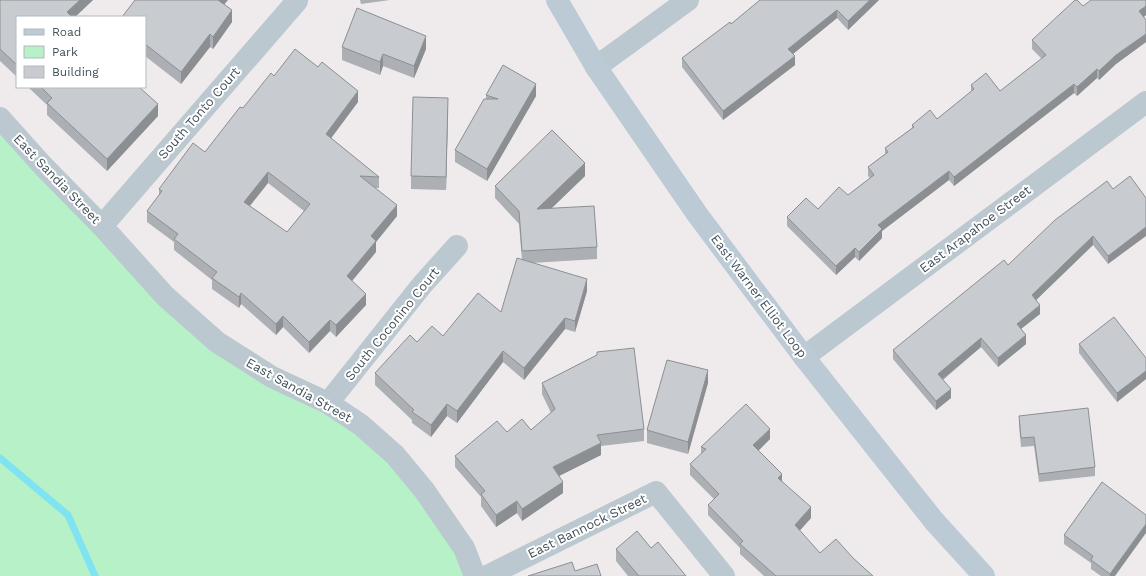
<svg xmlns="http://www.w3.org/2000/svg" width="1146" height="576" font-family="'Work Sans',sans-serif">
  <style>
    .green { fill: #b6f1c7 }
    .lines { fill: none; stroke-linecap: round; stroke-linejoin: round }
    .stream { stroke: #80e3f1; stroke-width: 7 }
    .street { stroke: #bbc8d0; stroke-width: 22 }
    .secondary { stroke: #bbcad4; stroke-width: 22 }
    .wall { fill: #acafb4; fill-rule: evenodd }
    .shaded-wall { fill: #8c8f92 }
    .building { fill: #c8ccd1; stroke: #8c8f92; fill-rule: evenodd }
    .labels { text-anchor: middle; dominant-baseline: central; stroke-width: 4; stroke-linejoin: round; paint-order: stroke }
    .street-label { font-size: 13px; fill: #43515a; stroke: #fff }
  </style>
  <rect width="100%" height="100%" fill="#efebec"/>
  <polygon class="green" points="0,118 165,296 395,455 475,576 0,576"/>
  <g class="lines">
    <polyline class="stream" points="0,458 68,515 95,576"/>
    <g class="street">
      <polyline points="596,67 688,0"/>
      <polyline points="0,118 44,167 102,226 165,296 217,342 272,377 328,403 361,425 395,455 424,490 464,548 475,576"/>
      <polyline points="102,226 297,1"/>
      <polyline points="804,357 1146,102"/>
      <polyline points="328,403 422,285 457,246"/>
      <polyline points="487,576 656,492 724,576"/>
    </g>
    <polyline class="secondary" points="557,0 596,67 697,214 804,357 934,521 984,576"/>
  </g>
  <g class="wall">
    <polygon points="0,0 93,0 75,17 17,17 17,77 0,61"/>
    <polygon points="360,0 390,0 361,4"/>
    <polygon points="760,0 879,0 848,30 837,18 793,54 795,65 723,120 682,67 682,58 731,24"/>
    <polygon points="1146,0 1146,15 1144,17 1146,20 1146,42 1116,64 1099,80 1097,78 1077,96 1074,93 954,186 949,180 882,231 882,238 859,261 855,257 836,275 787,226 787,217 818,209 848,195 870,178 868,176 868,167 885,154 885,148 912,128 912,125 937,119 971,92 971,85 1000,91 1042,59 1032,49 1032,40 1083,6"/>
    <polygon points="224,5 232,22 213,49 210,47 181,84 145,56 145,17"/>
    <polygon points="342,47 426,49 414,78 383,66 380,75 342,60"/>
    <path d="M274,76L358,102L331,138L379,177V188H374L397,216L376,242V252L352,281L366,305L336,337L330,331L309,353L283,327L276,335L241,304L239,308L212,289V280L174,250V242L147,222V211L159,195V189L205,152L243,108ZM268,183L304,211L287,232L250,206Z"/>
    <polygon points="28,87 139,87 158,116 107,171 47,115 47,105"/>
    <polygon points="486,95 536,96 487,181 455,162 455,150 486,99"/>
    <polygon points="448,110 446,190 411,189 411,176"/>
    <polygon points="585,176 551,209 597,247 597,259 532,263 587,291 575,332 565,329 524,380 503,362 457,423 447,416 431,437 412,423 412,420 375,385 375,373 417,342 443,336 501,312 522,260 519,224 495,198 495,186"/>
    <polygon points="1113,189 1108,264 1093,245 1036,300 1040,314 1021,329 1026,344 998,367 981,347 943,380 951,398 936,410 893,359 893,350 1008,265"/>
    <polygon points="1079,344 1146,358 1146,379 1117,402 1079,353"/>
    <polygon points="597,352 644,429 644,441 601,446 601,455 559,476 563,493 522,521 517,513 496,527 481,506 481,497 455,467 455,456 507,432 531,430 551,413 542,394 542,383 597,355"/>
    <polygon points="708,383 688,454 647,443 647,430"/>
    <polygon points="1019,416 1095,467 1095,476 1039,482 1034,446 1021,447 1019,425"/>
    <polygon points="770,439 758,451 782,481 811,518 799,531 820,553 853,558 873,576 764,576 740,554 740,548 708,515 708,505 714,499 690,475 690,464 701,454 701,447"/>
    <polygon points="1102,482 1115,576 1101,576 1091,569 1091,563 1064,544 1064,535"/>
    <polygon points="651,548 686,576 628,576 616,561 616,549"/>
  </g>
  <g class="shaded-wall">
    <polygon points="80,0 93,0 75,17 67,17 67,12"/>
    <polygon points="218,0 228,0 218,12"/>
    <polygon points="870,0 879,0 848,30 848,21"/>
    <polygon points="1146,6 1146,15 1139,20 1139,11"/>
    <polygon points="232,10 232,22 213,49 213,37"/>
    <polygon points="837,10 837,18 788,58 788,49"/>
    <polygon points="210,34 210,47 181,84 181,72"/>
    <polygon points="1146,34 1146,42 1116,64 1099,80 1099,71 1116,55"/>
    <polygon points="426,36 426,49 414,78 414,66"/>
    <polygon points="383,54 383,66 380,75 380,62"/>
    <polygon points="795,56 795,65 723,120 723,111"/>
    <polygon points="1097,69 1097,78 1077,96 1077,87"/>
    <polygon points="536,84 536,96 487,181 487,169"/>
    <polygon points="1074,84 1074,93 954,186 954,177"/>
    <polygon points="358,91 358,102 326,145 326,134"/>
    <polygon points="448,98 448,110 446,190 446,177"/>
    <polygon points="158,104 158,116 107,171 107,159"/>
    <polygon points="585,163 585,176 537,222 537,209"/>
    <polygon points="949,171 949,180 882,231 882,238 859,261 859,252 878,225"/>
    <polygon points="268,172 268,183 244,213 244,202"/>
    <polygon points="397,205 397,216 376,242 376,252 347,287 347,276 371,236"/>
    <polygon points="1146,227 1146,236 1108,264 1108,256"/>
    <polygon points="1093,236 1093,245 1032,304 1032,295"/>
    <polygon points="855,248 855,257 836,275 836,266"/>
    <polygon points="587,279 587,291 575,332 575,321"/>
    <polygon points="241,293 241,304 239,308 239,297"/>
    <polygon points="366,294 366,305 336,337 336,325"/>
    <polygon points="1040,305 1040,314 1017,332 1017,324"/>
    <polygon points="283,316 283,327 276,335 276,324"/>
    <polygon points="565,318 565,329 524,380 524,368"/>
    <polygon points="330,320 330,331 309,353 309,342"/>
    <polygon points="1026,335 1026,344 998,367 998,358"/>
    <polygon points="981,338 981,347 938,383 938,374"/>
    <polygon points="503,351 503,362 457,423 457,411"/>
    <polygon points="708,370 708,383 688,454 688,442"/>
    <polygon points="1146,371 1146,379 1117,402 1117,393"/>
    <polygon points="951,389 951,398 936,410 936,401"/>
    <polygon points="447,404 447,416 431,437 431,425"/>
    <polygon points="770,429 770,439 753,456 753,445"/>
    <polygon points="601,443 601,455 553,479 553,467"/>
    <polygon points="782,474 782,485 778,478"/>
    <polygon points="563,482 563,493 522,521 522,509"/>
    <polygon points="517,501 517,513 496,527 496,515"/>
    <polygon points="811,507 811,518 795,536 795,525"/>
    <polygon points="1146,524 1146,533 1115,576 1110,576 1110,574"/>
  </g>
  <g class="building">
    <polygon points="0,0 80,0 67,12 72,17 17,17 17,65 0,49"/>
    <polygon points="135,0 218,0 232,10 213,37 210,34 181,72 145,44 145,17 122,17"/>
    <polygon points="760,0 870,0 848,21 837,10 788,49 795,56 723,111 682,58 730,22 731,24"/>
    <polygon points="1075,0 1077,0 1083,6 1091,0 1146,0 1146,6 1139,11 1146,20 1146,34 1116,55 1099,71 1097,69 1077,87 1074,84 954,177 949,171 878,225 882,229 859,252 855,248 836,266 787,217 806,198 818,209 839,187 848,195 874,175 868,167 888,152 885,148 914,127 912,125 930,110 937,119 974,89 971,85 986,73 1000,91 1046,55 1032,40"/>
    <polygon points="357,8 426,36 414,66 383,54 380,62 342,47"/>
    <path d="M295,49L318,67L322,62L358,91L326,134L379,177L360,176L397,205L371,236L376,241L347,276L366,294L336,325L330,320L309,342L283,316L276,324L241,293L239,297L212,278L217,272L174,239L178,234L147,211L162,191L159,189L193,143L205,152L240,107L243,108L271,73L274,76ZM268,172L310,204L287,232L244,202Z"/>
    <polygon points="503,65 536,84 487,169 455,150 484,99 498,99 486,95"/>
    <polygon points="41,87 139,87 158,104 107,159 47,103 52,98"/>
    <polygon points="413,97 448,98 446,177 411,176"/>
    <polygon points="552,130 585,163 537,209 594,206 597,247 522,251 519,211 495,186"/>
    <polygon points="1130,176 1146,198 1146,227 1108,256 1093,236 1032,295 1040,305 1017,324 1026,335 998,358 981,338 938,374 951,389 936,401 893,350 1004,260 1008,265 1055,220 1107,181 1113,189"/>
    <polygon points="517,258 587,279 575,321 565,318 524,368 503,351 457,411 447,404 431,425 412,412 414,410 375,373 410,335 417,342 432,326 443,336 478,293 501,312"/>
    <polygon points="1114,317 1146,358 1146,371 1117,393 1079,344"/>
    <polygon points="634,348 644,429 597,435 601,443 553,467 563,482 522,509 517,501 496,515 481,494 485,491 455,456 497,421 507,432 522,419 531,430 555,409 542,383 597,355 597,352"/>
    <polygon points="667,360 708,370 688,442 647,430"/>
    <polygon points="746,404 770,429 753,445 782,474 778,478 811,507 795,525 820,553 836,539 853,558 873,576 776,576 740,544 743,541 708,505 719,494 690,464 706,449 701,447"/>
    <polygon points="1088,408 1095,467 1039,474 1034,437 1021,438 1019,416"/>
    <polygon points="1102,482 1146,515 1146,524 1110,574 1091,560 1093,556 1064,535"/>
    <polygon points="637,531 651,548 658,542 686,576 639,576 616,549"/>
    <polygon points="572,562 575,571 597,564 601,576 528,576"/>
  </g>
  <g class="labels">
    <g class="street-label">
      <text transform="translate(199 113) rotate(-49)">South Tonto Court</text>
      <text transform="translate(57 179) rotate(46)">East Sandia Street</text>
      <text transform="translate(975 229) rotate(-37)">East Arapahoe Street</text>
      <text transform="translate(759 296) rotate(53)">East Warner Elliot Loop</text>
      <text transform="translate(392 324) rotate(-51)">South Coconino Court</text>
      <text transform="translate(299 390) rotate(29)">East Sandia Street</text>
      <text transform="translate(587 526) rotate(-26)">East Bannock Street</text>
    </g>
  </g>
  <rect x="16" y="16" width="130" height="72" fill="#ffffff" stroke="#b4b9bd"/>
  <rect x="24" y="29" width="20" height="6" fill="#bbcad4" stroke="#b4b9bd"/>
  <text x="52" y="36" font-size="12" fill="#43515a">Road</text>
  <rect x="24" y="46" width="20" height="12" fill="#b6f1c7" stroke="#b4b9bd"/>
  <text x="52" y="56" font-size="12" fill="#43515a">Park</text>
  <rect x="24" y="66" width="20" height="12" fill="#c8ccd1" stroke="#b4b9bd"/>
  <text x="52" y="76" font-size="12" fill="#43515a">Building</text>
</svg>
